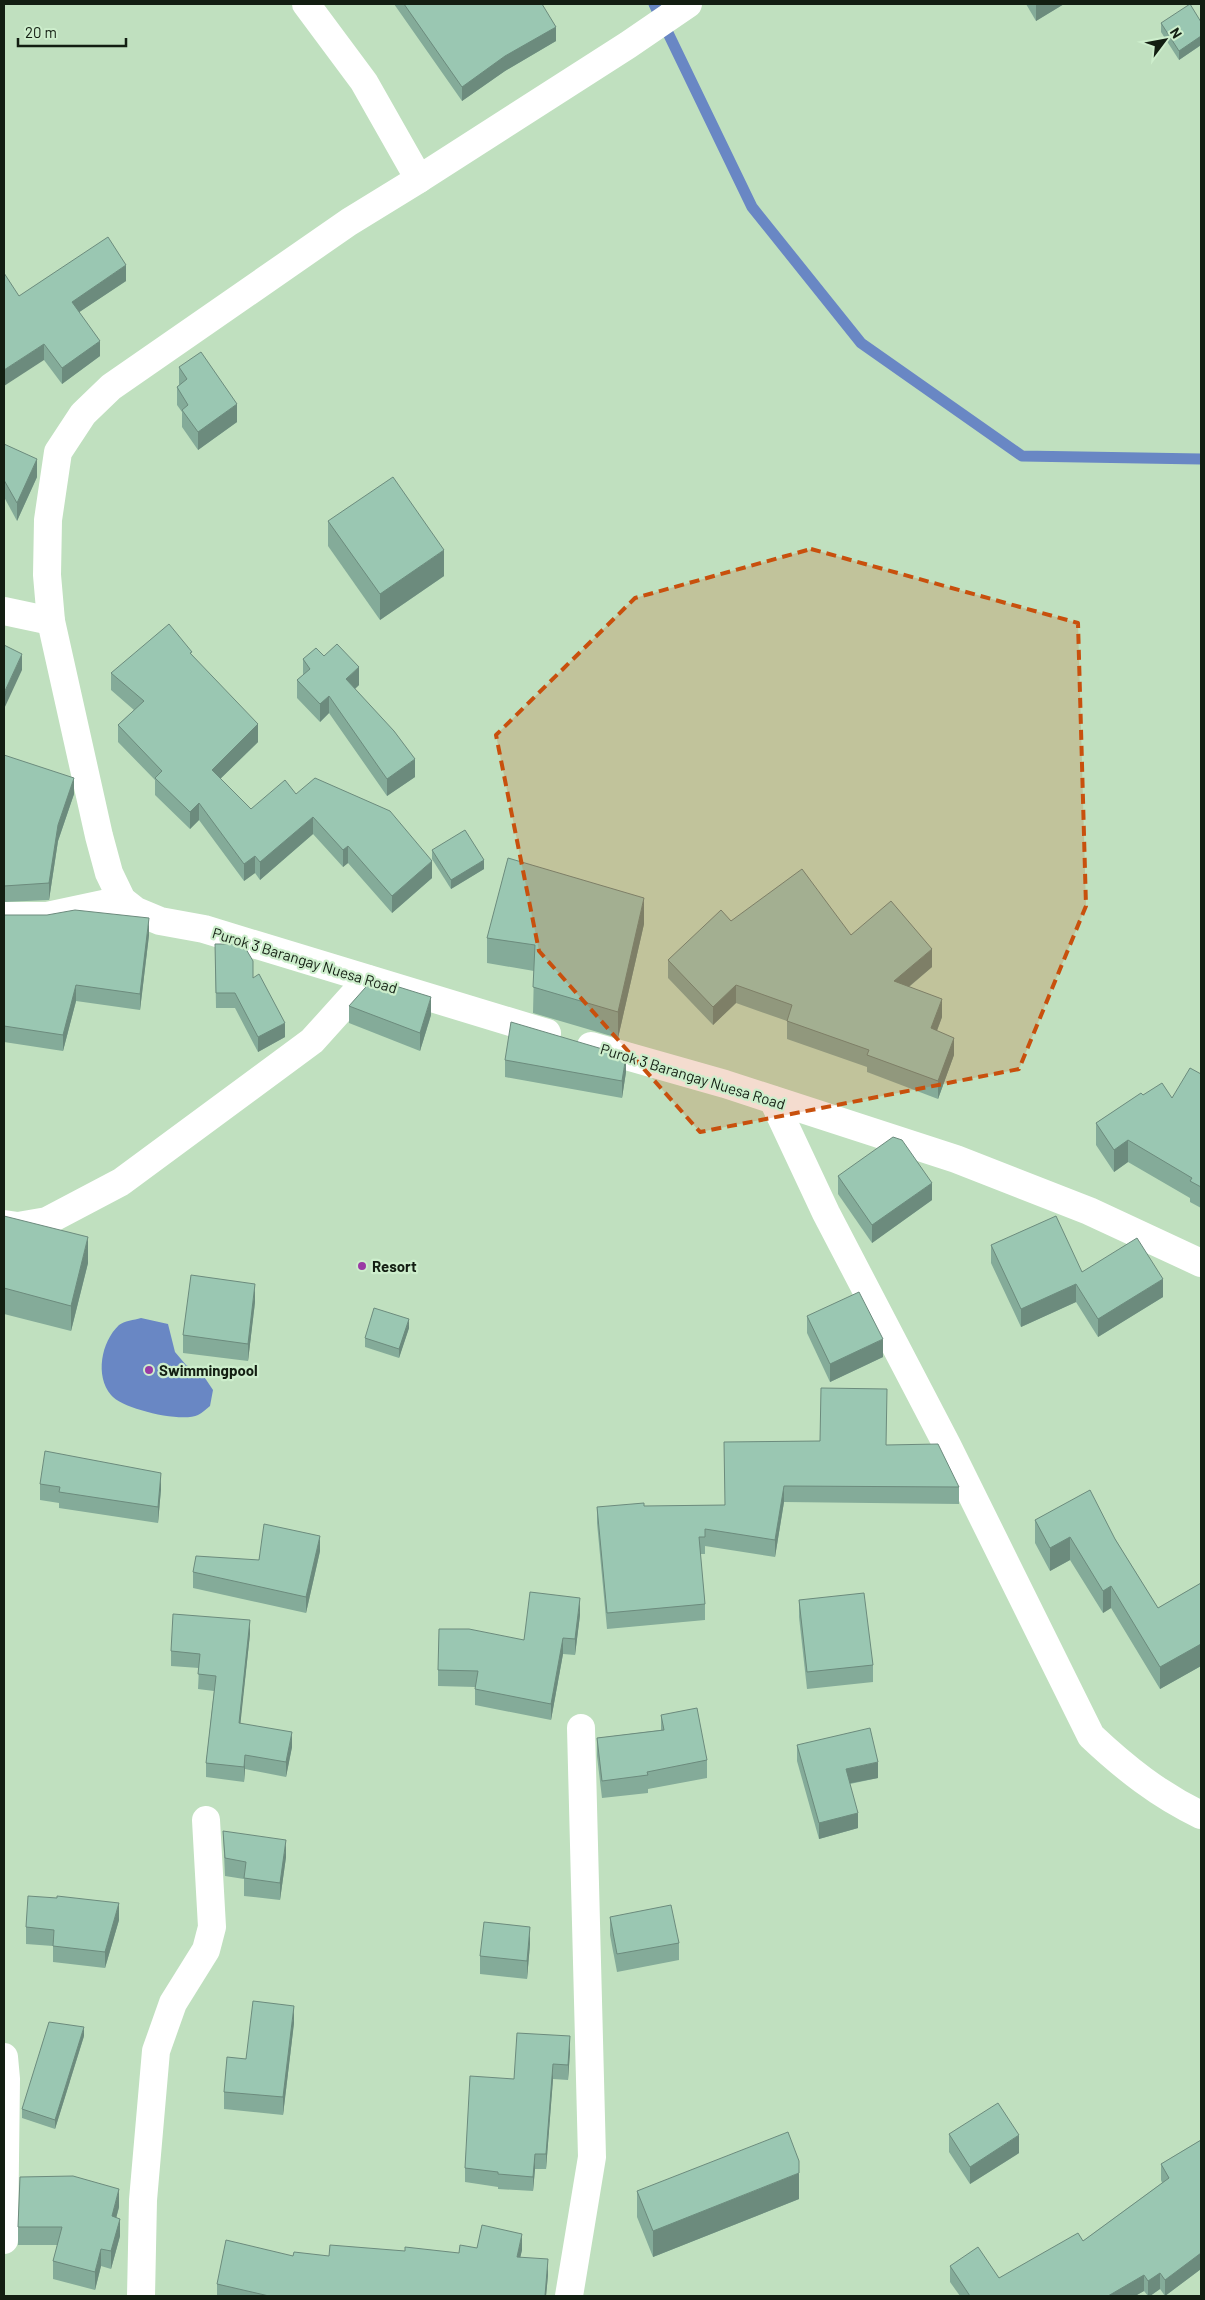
<svg xmlns="http://www.w3.org/2000/svg" width="1205" height="2300" font-family="Barlow,sans-serif">
  <style>
    .water { fill: #6987c4 }
    .lines { fill: none; stroke-linecap: round; stroke-linejoin: round }
    .stream { stroke: #6987c4; stroke-width: 11 }
    .minor { stroke: #fff; stroke-width: 28 }
    .wall { fill: #84ab99 }
    .shaded-wall { fill: #6c8b7d }
    .building { fill: #9ac7b2; stroke: #6c8b7d }
    .marked { fill: #c8500d; fill-opacity: 0.2; stroke: #c8500d; stroke-width: 4; stroke-dasharray: 10 6; stroke-linejoin: round }
    .poi-dot { fill: #9a3ba4; stroke: #cdeecc; stroke-width: 2 }
    .labels { text-anchor: middle; dominant-baseline: central; stroke-width: 4.5; stroke-linejoin: round; paint-order: stroke }
    .street-label { font-size: 15px; fill: #131e12; stroke: #cdeecc }
    .poi-label { font-size: 15px; font-weight: bold; fill: #131e12; stroke: #cdeecc; text-anchor: start }
  </style>
  <rect width="100%" height="100%" fill="#c0e0bf"/>
  <path class="water" d="M141,1318L168,1324L175,1352L186,1365L203,1375L213,1390L210,1406C206,1409 202,1413 198,1415C182,1423 122,1409 111,1395C95,1376 101,1342 119,1325C124,1321 134,1320 141,1318Z"/>
  <g class="lines">
    <polyline class="stream" points="654,4 752,207 861,343 1022,456 1201,459"/>
    <g class="minor">
      <polyline points="306,4 364,82 419,179 349,222 111,387 83,414 58,452 48,520 47,575 51,621 99,836 109,873 122,900 136,911 160,921 204,929 547,1033"/>
      <polyline points="419,179 628,45 688,4"/>
      <polyline points="4,611 51,621"/>
      <polyline points="4,916 47,916 122,900"/>
      <polyline points="591,1046 725,1084 956,1159 1089,1211 1201,1263"/>
      <path d="M773,1100L826,1213L947,1445L1091,1736C1125,1768 1159,1795 1201,1815"/>
      <polyline points="4,1224 18,1226 47,1221 121,1182 312,1041 368,979"/>
      <polyline points="4,2057 6,2079 4,2240"/>
      <polyline points="141,2296 143,2200 156,2051 173,2003 206,1950 212,1927 206,1820"/>
      <polyline points="569,2296 592,2157 581,1728"/>
    </g>
  </g>
  <g class="wall">
    <polygon points="394,4 542,4 556,41 505,71 462,101"/>
    <polygon points="1026,4 1064,4 1036,21"/>
    <polygon points="1201,22 1201,45 1179,60 1161,32 1161,23"/>
    <polygon points="126,281 79,312 100,356 62,384 44,360 19,296"/>
    <polygon points="179,367 237,422 198,450 182,427 182,412 177,405 177,387 179,385"/>
    <polygon points="4,444 37,477 17,521 4,497"/>
    <polygon points="328,521 444,576 380,620 328,546"/>
    <polygon points="192,655 258,742 220,779 251,809 296,794 432,878 392,913 348,863 343,867 313,834 260,880 255,873 244,881 199,820 190,829 155,795 155,780 118,742 118,725 134,710 111,690 111,673"/>
    <polygon points="324,656 359,685 355,689 415,777 387,796 329,713 320,722 297,698 297,680 303,675 303,659"/>
    <polygon points="4,755 74,794 58,841 49,900 4,902"/>
    <polygon points="432,850 484,869 451,889 432,859"/>
    <polygon points="4,915 149,935 140,1010 76,1001 63,1051 4,1042"/>
    <polygon points="731,921 851,935 932,967 909,987 942,1017 937,1031 954,1055 938,1099 867,1072 867,1067 787,1039 787,1021 736,1003 713,1025 668,978 668,960"/>
    <polygon points="644,924 618,1038 533,1013 534,971 487,963 487,938"/>
    <polygon points="215,944 253,978 285,1037 258,1052 235,1008 216,1008"/>
    <polygon points="349,1006 431,1015 420,1051 349,1023"/>
    <polygon points="505,1060 626,1072 622,1098 505,1077"/>
    <polygon points="1201,1074 1201,1208 1190,1202 1190,1198 1128,1162 1114,1172 1096,1145 1096,1123 1143,1095 1172,1098"/>
    <polygon points="838,1176 932,1200 872,1243 838,1194"/>
    <polygon points="4,1216 88,1263 71,1331 4,1314"/>
    <polygon points="991,1245 1082,1272 1163,1297 1098,1337 1076,1302 1021,1327 991,1263"/>
    <polygon points="255,1302 248,1361 183,1353 183,1335"/>
    <polygon points="807,1316 883,1357 830,1382 807,1333"/>
    <polygon points="409,1328 399,1358 365,1347 365,1338"/>
    <polygon points="886,1445 959,1487 959,1504 784,1502 775,1557 705,1546 705,1554 700,1554 705,1604 705,1620 607,1629 597,1523 597,1507 724,1505"/>
    <polygon points="40,1484 161,1489 158,1523 59,1508 59,1503 40,1500"/>
    <polygon points="1035,1520 1115,1539 1158,1608 1201,1583 1201,1666 1160,1689 1111,1608 1103,1613 1070,1560 1050,1571 1035,1543"/>
    <polygon points="320,1551 306,1613 193,1588 193,1572 259,1560"/>
    <polygon points="799,1600 873,1665 873,1682 807,1689 799,1617"/>
    <polygon points="580,1615 575,1655 563,1654 551,1720 475,1705 475,1687 438,1686 438,1670 524,1640"/>
    <polygon points="250,1634 240,1723 292,1747 286,1777 245,1769 244,1782 206,1777 206,1763 214,1691 198,1689 199,1668 171,1666 171,1651"/>
    <polygon points="661,1715 707,1760 707,1778 648,1789 648,1793 602,1798 597,1756 597,1738 661,1730"/>
    <polygon points="797,1745 878,1778 850,1784 858,1828 819,1839 797,1761"/>
    <polygon points="223,1831 286,1857 280,1900 244,1896 244,1879 225,1876"/>
    <polygon points="610,1917 679,1943 679,1960 617,1972 610,1935"/>
    <polygon points="119,1920 105,1968 53,1962 53,1946 26,1944 26,1927"/>
    <polygon points="530,1944 527,1979 480,1974 480,1956"/>
    <polygon points="294,2023 283,2115 224,2109 224,2092"/>
    <polygon points="84,2036 55,2129 22,2118 22,2109"/>
    <polygon points="570,2051 568,2080 553,2079 546,2169 535,2169 533,2191 498,2189 498,2187 465,2182 465,2168 514,2079"/>
    <polygon points="949,2134 1019,2153 970,2184 949,2152"/>
    <polygon points="1201,2140 1201,2269 1165,2296 1160,2289 1150,2296 1148,2296 1144,2291 1135,2296 960,2296 950,2282 950,2266 999,2278 1083,2241 1162,2183 1161,2180 1161,2164"/>
    <polygon points="637,2191 799,2199 653,2257 637,2217"/>
    <polygon points="119,2207 116,2218 120,2236 111,2269 101,2266 95,2290 53,2279 53,2261 58,2245 18,2245 18,2227"/>
    <polygon points="477,2248 522,2250 520,2257 548,2275 546,2296 217,2296 217,2284 293,2256 329,2256 405,2251 459,2253"/>
  </g>
  <g class="shaded-wall">
    <polygon points="1036,4 1064,4 1036,21"/>
    <polygon points="556,27 556,41 505,71 462,101 462,87 505,56"/>
    <polygon points="1201,36 1201,45 1179,60 1179,51"/>
    <polygon points="126,265 126,281 72,317 72,302"/>
    <polygon points="100,341 100,356 62,384 62,368"/>
    <polygon points="44,344 44,360 4,386 4,370"/>
    <polygon points="237,404 237,422 198,450 198,432"/>
    <polygon points="37,459 37,477 17,521 17,503"/>
    <polygon points="444,550 444,576 380,620 380,594"/>
    <polygon points="22,654 22,670 4,709 4,693"/>
    <polygon points="359,667 359,685 346,697 346,679"/>
    <polygon points="329,696 329,713 320,722 320,704"/>
    <polygon points="258,724 258,742 212,787 212,770"/>
    <polygon points="415,759 415,777 387,796 387,779"/>
    <polygon points="74,778 74,794 58,841 49,900 49,883 58,825"/>
    <polygon points="199,803 199,820 190,829 190,812"/>
    <polygon points="313,817 313,834 260,880 260,862"/>
    <polygon points="348,846 348,863 343,867 343,850"/>
    <polygon points="255,856 255,873 244,881 244,864"/>
    <polygon points="484,860 484,869 451,889 451,880"/>
    <polygon points="432,861 432,878 392,913 392,896"/>
    <polygon points="644,898 644,924 618,1038 618,1012"/>
    <polygon points="149,918 149,935 140,1010 140,994"/>
    <polygon points="932,949 932,967 894,999 894,981"/>
    <polygon points="76,985 76,1001 63,1051 63,1035"/>
    <polygon points="736,985 736,1003 713,1025 713,1007"/>
    <polygon points="431,997 431,1015 420,1051 420,1033"/>
    <polygon points="942,999 942,1017 931,1046 931,1028"/>
    <polygon points="285,1023 285,1037 258,1052 258,1037"/>
    <polygon points="954,1038 954,1055 938,1099 938,1081"/>
    <polygon points="626,1056 626,1072 622,1098 622,1081"/>
    <polygon points="1128,1140 1128,1162 1114,1172 1114,1150"/>
    <polygon points="932,1183 932,1200 872,1243 872,1225"/>
    <polygon points="88,1237 88,1263 71,1331 71,1306"/>
    <polygon points="1163,1279 1163,1297 1098,1337 1098,1319"/>
    <polygon points="255,1284 255,1302 248,1361 248,1344"/>
    <polygon points="1076,1284 1076,1302 1021,1327 1021,1309"/>
    <polygon points="409,1319 409,1328 399,1358 399,1349"/>
    <polygon points="883,1339 883,1357 830,1382 830,1364"/>
    <polygon points="161,1473 161,1489 158,1523 158,1507"/>
    <polygon points="784,1486 784,1502 775,1557 775,1540"/>
    <polygon points="320,1536 320,1551 306,1613 306,1597"/>
    <polygon points="1070,1537 1070,1560 1050,1571 1050,1548"/>
    <polygon points="1111,1586 1111,1608 1103,1613 1103,1591"/>
    <polygon points="580,1598 580,1615 575,1655 575,1639"/>
    <polygon points="250,1620 250,1634 239,1737 239,1723"/>
    <polygon points="563,1638 563,1654 551,1720 551,1704"/>
    <polygon points="1201,1644 1201,1666 1160,1689 1160,1667"/>
    <polygon points="292,1732 292,1747 286,1777 286,1762"/>
    <polygon points="245,1755 245,1769 244,1782 244,1767"/>
    <polygon points="878,1762 878,1778 846,1784 846,1769"/>
    <polygon points="858,1813 858,1828 819,1839 819,1823"/>
    <polygon points="286,1840 286,1857 280,1900 280,1883"/>
    <polygon points="119,1903 119,1920 105,1968 105,1952"/>
    <polygon points="530,1927 530,1944 527,1979 527,1961"/>
    <polygon points="294,2006 294,2023 283,2115 283,2097"/>
    <polygon points="84,2027 84,2036 55,2129 55,2120"/>
    <polygon points="570,2036 570,2051 568,2080 568,2065"/>
    <polygon points="553,2064 553,2079 546,2169 546,2154"/>
    <polygon points="1019,2135 1019,2153 970,2184 970,2167"/>
    <polygon points="535,2154 535,2169 533,2191 533,2177"/>
    <polygon points="799,2173 799,2199 653,2257 653,2231"/>
    <polygon points="119,2189 119,2207 112,2234 112,2216"/>
    <polygon points="120,2219 120,2236 111,2269 111,2251"/>
    <polygon points="522,2234 522,2250 517,2272 517,2257"/>
    <polygon points="101,2249 101,2266 95,2290 95,2272"/>
    <polygon points="1201,2253 1201,2269 1165,2296 1165,2280"/>
    <polygon points="548,2259 548,2275 546,2296 545,2296"/>
    <polygon points="1160,2273 1160,2289 1150,2296 1148,2296 1148,2281"/>
    <polygon points="1144,2275 1144,2291 1135,2296 1108,2296"/>
  </g>
  <g class="building">
    <polygon points="404,4 542,4 556,27 505,56 462,87"/>
    <polygon points="1190,4 1201,22 1201,36 1179,51 1161,23"/>
    <polygon points="108,237 126,265 72,302 100,341 62,368 44,344 4,370 4,273 19,296"/>
    <polygon points="201,352 237,404 198,432 182,410 188,405 177,387 187,379 179,367"/>
    <polygon points="4,444 37,459 17,503 4,480"/>
    <polygon points="393,477 444,550 380,594 328,521"/>
    <polygon points="169,624 192,652 190,653 258,724 212,770 251,809 285,780 296,794 315,778 390,811 432,861 392,896 348,846 343,850 313,817 260,862 255,856 244,864 199,803 190,812 155,778 162,771 118,725 144,701 111,673"/>
    <polygon points="337,644 359,667 346,679 394,731 415,759 387,779 329,696 320,704 297,680 310,669 303,659 316,648 324,656"/>
    <polygon points="4,645 22,654 4,693"/>
    <polygon points="4,755 74,778 58,825 49,883 4,886"/>
    <polygon points="465,830 484,860 451,880 432,850"/>
    <polygon points="508,858 644,898 618,1012 533,987 535,945 487,938"/>
    <polygon points="802,869 851,935 891,901 932,949 894,981 942,999 931,1028 954,1038 938,1081 867,1055 869,1050 787,1021 792,1005 736,985 713,1007 668,960 721,910 731,921"/>
    <polygon points="75,910 149,918 140,994 76,985 63,1035 4,1026 4,915 47,915"/>
    <polygon points="215,944 243,944 253,961 253,978 259,974 285,1023 258,1037 235,993 216,993"/>
    <polygon points="373,979 431,997 420,1033 349,1006"/>
    <polygon points="511,1022 626,1056 622,1081 505,1060"/>
    <polygon points="1190,1068 1201,1074 1201,1187 1190,1181 1192,1178 1128,1140 1114,1150 1096,1123 1141,1093 1143,1095 1162,1083 1172,1098"/>
    <polygon points="893,1137 902,1140 932,1183 872,1225 838,1176"/>
    <polygon points="4,1216 88,1237 71,1306 4,1288"/>
    <polygon points="1056,1216 1082,1272 1137,1238 1163,1279 1098,1319 1076,1284 1021,1309 991,1245"/>
    <polygon points="191,1275 255,1284 248,1344 183,1335"/>
    <polygon points="859,1292 883,1339 830,1364 807,1316"/>
    <polygon points="374,1308 409,1319 399,1349 365,1338"/>
    <polygon points="821,1388 887,1389 886,1445 938,1444 959,1487 784,1486 775,1540 705,1529 705,1537 699,1537 705,1604 607,1613 597,1507 644,1503 644,1506 725,1505 724,1442 820,1441"/>
    <polygon points="45,1451 161,1473 158,1507 59,1492 60,1487 40,1484"/>
    <polygon points="1090,1490 1115,1539 1158,1608 1201,1583 1201,1644 1160,1667 1111,1586 1103,1591 1070,1537 1050,1548 1035,1520"/>
    <polygon points="264,1524 320,1536 306,1597 193,1572 196,1556 259,1560"/>
    <polygon points="530,1592 580,1598 575,1639 563,1638 551,1704 475,1689 478,1671 438,1670 439,1629 469,1629 524,1640"/>
    <polygon points="864,1593 873,1665 807,1672 799,1600"/>
    <polygon points="173,1614 250,1620 239,1723 292,1732 286,1762 245,1755 244,1767 206,1763 216,1676 198,1674 200,1654 171,1651"/>
    <polygon points="697,1708 707,1760 647,1772 648,1775 602,1781 597,1738 664,1730 661,1715"/>
    <polygon points="870,1728 878,1762 846,1769 858,1813 819,1823 797,1745"/>
    <polygon points="223,1831 286,1840 280,1883 244,1878 246,1862 225,1858"/>
    <polygon points="28,1896 57,1898 57,1896 119,1903 105,1952 53,1946 54,1930 26,1927"/>
    <polygon points="671,1905 679,1943 617,1954 610,1917"/>
    <polygon points="484,1922 530,1927 527,1961 480,1956"/>
    <polygon points="253,2001 294,2006 283,2097 224,2092 227,2057 246,2059"/>
    <polygon points="49,2022 84,2027 55,2120 22,2109"/>
    <polygon points="517,2033 570,2036 568,2065 553,2064 546,2154 535,2154 533,2177 498,2174 498,2172 465,2168 470,2076 514,2079"/>
    <polygon points="998,2103 1019,2135 970,2167 949,2134"/>
    <polygon points="788,2132 799,2161 799,2173 653,2231 637,2191"/>
    <polygon points="1201,2140 1201,2253 1165,2280 1160,2273 1148,2281 1144,2275 1108,2296 970,2296 950,2266 978,2247 999,2278 1078,2233 1083,2241 1169,2178 1161,2164"/>
    <polygon points="73,2176 119,2189 112,2216 120,2219 111,2251 101,2249 95,2272 53,2261 62,2227 18,2227 20,2177"/>
    <polygon points="482,2225 522,2234 517,2257 548,2259 545,2296 269,2296 217,2284 226,2240 293,2256 294,2252 329,2256 330,2245 405,2251 405,2247 459,2253 460,2245 477,2248"/>
  </g>
  <path class="marked" d="M811,549L1078,623L1086,906L1019,1069L700,1132L539,951L496,735L635,598Z"/>
  <g class="poi-dot">
    <circle cx="362" cy="1266" r="5"/>
    <circle cx="149" cy="1370" r="5"/>
  </g>
  <g class="labels">
    <g class="street-label">
      <text transform="translate(305 960) rotate(17)">Purok 3 Barangay Nuesa Road</text>
      <text transform="translate(693 1076) rotate(17)">Purok 3 Barangay Nuesa Road</text>
    </g>
    <g class="poi-label">
      <text x="372" y="1266">Resort</text>
      <text x="159" y="1370">Swimmingpool</text>
    </g>
  </g>
  <rect width="1205" height="2300" fill="none" stroke="#131e12" stroke-width="10"/>
  <g transform="translate(1165 40) rotate(58)" stroke="#cdeecc" stroke-width="4" paint-order="stroke">
  <path d="M0-4L9 19L0 12L-9 19Z" fill="#131e12"/>
  <text y="-8" font-size="14" font-weight="bold" text-anchor="middle" fill="#131e12">N</text>
  </g>
  <path d="M18 38v8h108v-8" fill="none" stroke="#131e12" stroke-width="2.5"/>
  <text x="25" y="38" font-size="15" fill="#131e12" stroke="#cdeecc" stroke-width="4" paint-order="stroke">20 m</text>
</svg>
